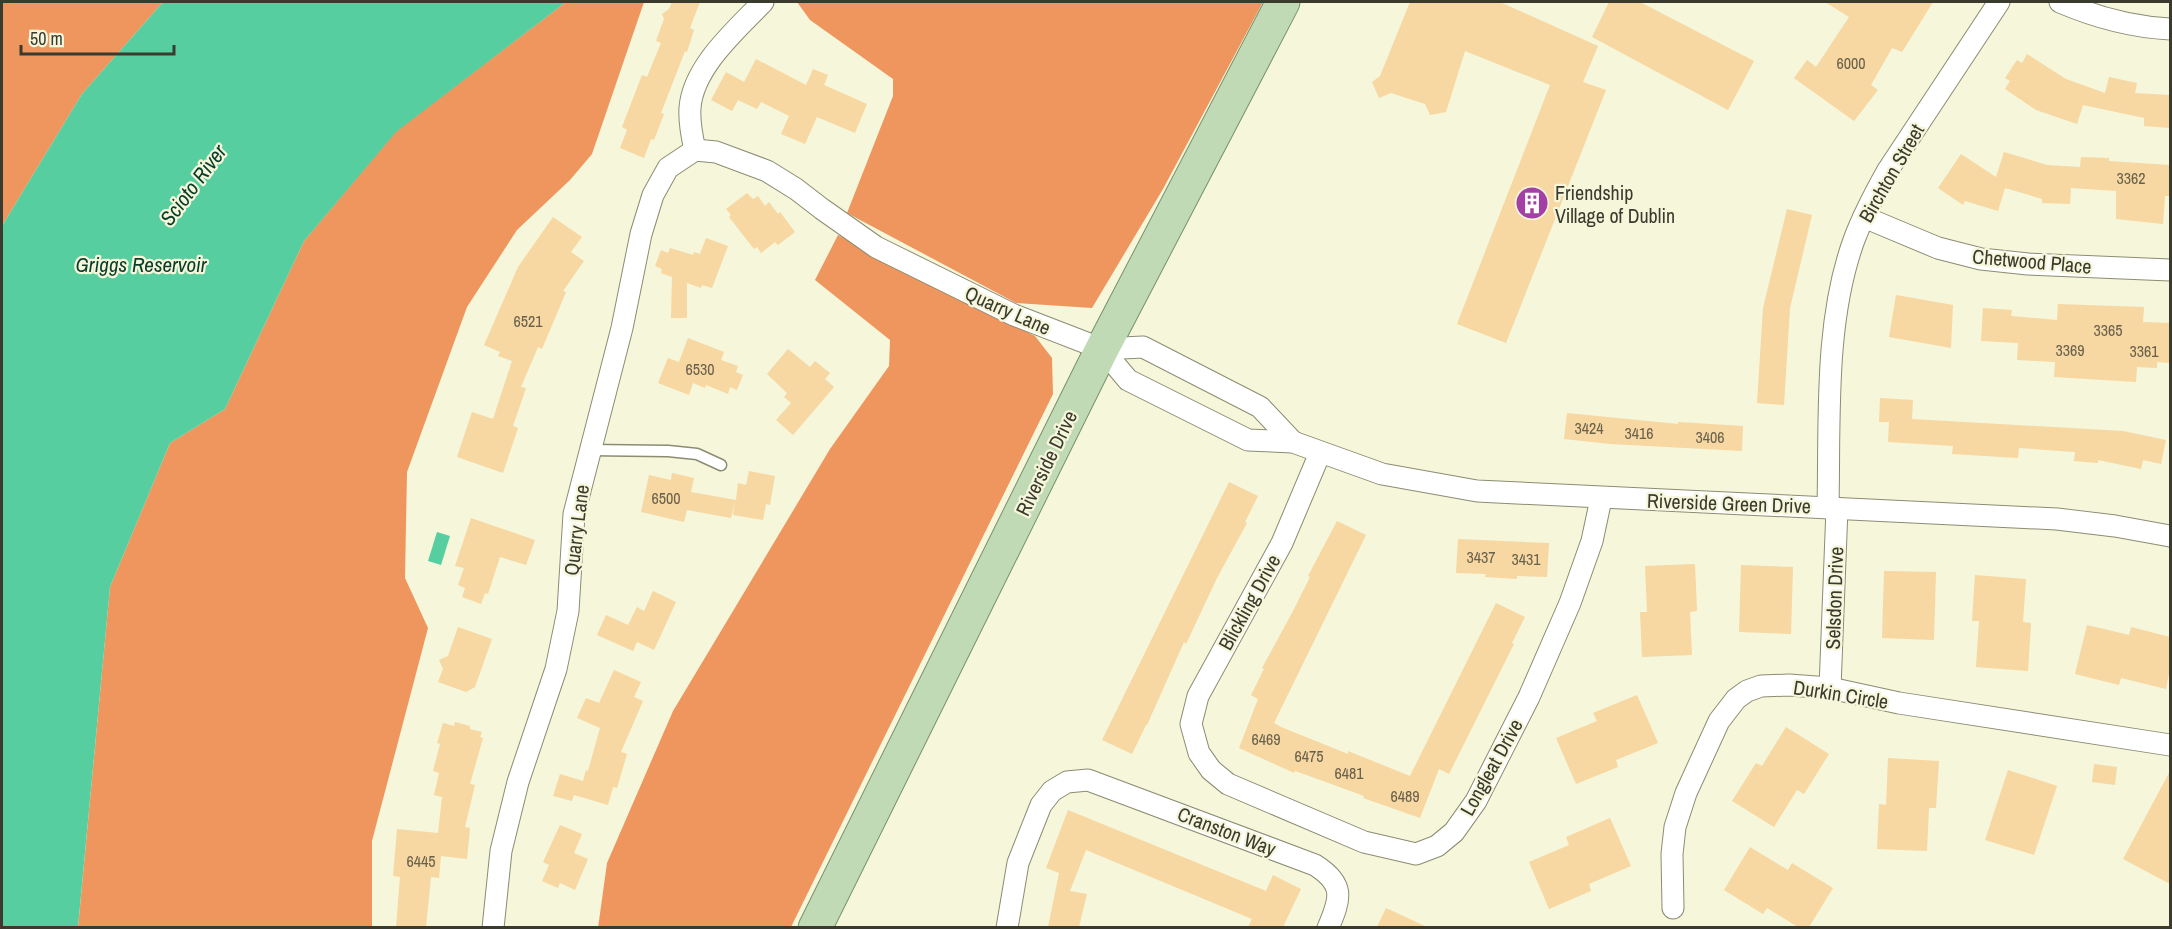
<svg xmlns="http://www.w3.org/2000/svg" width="2172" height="929" font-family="'Archivo Narrow',sans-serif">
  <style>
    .forest { fill: #ef965f }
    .water { fill: #57cea0 }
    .building { fill: #f7d7a2 }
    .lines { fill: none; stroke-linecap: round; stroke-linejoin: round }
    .service-casing { stroke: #8c8c73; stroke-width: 13 }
    .minor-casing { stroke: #8c8c73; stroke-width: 23 }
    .primary-casing { stroke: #779268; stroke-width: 35 }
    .service { stroke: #fff; stroke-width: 10 }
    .minor { stroke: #fff; stroke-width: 21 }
    .primary { stroke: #c1dab6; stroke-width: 33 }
    .labels { text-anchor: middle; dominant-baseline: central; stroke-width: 4.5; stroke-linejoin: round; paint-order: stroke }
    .number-label { font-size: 16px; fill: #69614c }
    .street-label { font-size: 20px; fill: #3a3a2f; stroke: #f5f6da }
    .poi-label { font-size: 20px; fill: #3a3a2f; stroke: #f5f6da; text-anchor: start }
    .water-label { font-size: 21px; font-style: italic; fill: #073d2b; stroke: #f5f6da }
  </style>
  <rect width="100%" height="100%" fill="#f5f6da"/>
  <g class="forest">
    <polygon points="2,2 163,2 82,94 2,226"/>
    <polygon points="566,2 644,2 592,154 570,180 517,230 467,307 407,472 405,578 428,628 372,841 372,927 78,928 110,587 170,443 225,409 304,241 396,131"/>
    <polygon points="797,2 1263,2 1163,189 1092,308 1016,303 847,213 893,96 893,79 810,20"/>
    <polygon points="838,235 941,289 1035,336 1052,358 1053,394 791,927 598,928 607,863 673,711 830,449 889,366 890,340 815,280"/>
  </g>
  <g class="water">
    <polygon points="163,2 566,2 396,132 304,241 225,409 170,443 110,587 78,927 2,927 2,226 82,94"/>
    <polygon points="437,532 450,536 441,565 428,561"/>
  </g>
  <g class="building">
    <polygon points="672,2 700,2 690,28 694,30 687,52 685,51 661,113 664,114 654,140 651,139 644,158 620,148 627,130 622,127 642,75 647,77 661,43 656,41 664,19 662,14 669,9"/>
    <polygon points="1410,2 1500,2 1598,46 1583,82 1606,90 1506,343 1457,324 1550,85 1465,51 1446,112 1430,115 1425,104 1391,93 1379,98 1372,82 1380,76"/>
    <polygon points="1609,2 1640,2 1754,61 1728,110 1592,37"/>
    <polygon points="1825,2 1933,2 1902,52 1892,48 1871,85 1878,90 1854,121 1794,78 1807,60 1816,67 1849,17"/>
    <polygon points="2027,54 2066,79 2105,93 2109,77 2137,83 2135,93 2170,95 2170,128 2144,126 2144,118 2083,105 2077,124 2036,110 2005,89 2010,81 2005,78 2017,60 2022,63"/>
    <polygon points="756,59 806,85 813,69 828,75 824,85 867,104 855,133 817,117 805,144 781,134 789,116 761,102 757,109 738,100 732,111 711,100 726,72 744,82"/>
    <polygon points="2004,152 2047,165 2080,167 2081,157 2109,158 2109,161 2170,165 2170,196 2165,196 2163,224 2116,219 2116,191 2071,188 2070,204 2042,203 2042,199 2005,188 1998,211 1965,201 1963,205 1938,188 1961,154 1996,177"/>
    <polygon points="747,193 753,199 758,196 765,206 769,202 778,214 780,212 795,232 778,245 775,242 761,253 757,247 754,249 729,217 731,215 726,209"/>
    <polygon points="1787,209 1812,215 1790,308 1784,405 1757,403 1763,308"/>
    <polygon points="553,217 582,237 571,252 584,261 563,291 566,292 542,349 538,347 521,387 526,388 513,426 518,428 503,473 457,457 472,412 493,419 512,361 498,356 500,352 484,345 518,267"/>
    <polygon points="706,238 728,246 712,288 702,285 701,288 687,283 687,318 671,318 672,277 661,273 662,269 655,266 661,250 668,253 670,248 693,255 694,252 700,254"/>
    <polygon points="1896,295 1953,305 1951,348 1889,337"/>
    <polygon points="2058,304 2144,307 2143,322 2170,323 2170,363 2157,362 2157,368 2137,367 2136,382 2054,377 2055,362 2017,360 2018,343 1981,341 1983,308 2012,310 2011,316 2057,320"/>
    <polygon points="688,338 724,352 721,360 738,366 736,372 743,375 737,390 730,387 728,394 706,385 705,388 693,383 689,395 658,383 668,358 679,362"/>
    <polygon points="788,349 810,367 815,361 830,373 825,379 834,387 793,435 776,420 791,403 784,397 787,393 767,374"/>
    <polygon points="1880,398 1913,400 1912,419 2123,431 2166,440 2161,464 2143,460 2141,469 2098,460 2098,463 2074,461 2075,452 2019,448 2018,458 1952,454 1953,446 1888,442 1889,422 1879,422"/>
    <polygon points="1567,413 1678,424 1678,422 1743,426 1742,451 1610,444 1564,439"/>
    <polygon points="749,471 775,476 770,505 766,504 763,520 733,515 735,501 731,518 687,510 684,522 641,512 649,475 671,480 672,473 694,478 691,492 736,500 738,483 746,485"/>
    <polygon points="1229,482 1258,496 1245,522 1247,523 1217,578 1186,644 1184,642 1147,725 1146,725 1132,754 1102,740"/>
    <polygon points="471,518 535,540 526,565 500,557 488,594 485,593 481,604 462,597 465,588 458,585 464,568 455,566"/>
    <polygon points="1337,521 1366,535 1274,723 1281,727 1348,754 1348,751 1410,776 1496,603 1525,617 1512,643 1514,644 1449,774 1439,769 1420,818 1363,798 1364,796 1323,781 1295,771 1294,773 1239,748 1258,699 1251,695 1264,669 1262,668 1292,613 1310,577 1308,576"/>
    <polygon points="1458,539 1549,543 1547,577 1517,576 1517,579 1485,577 1486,574 1456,573"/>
    <polygon points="1695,564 1697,611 1690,612 1692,655 1642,657 1640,612 1647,612 1645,566"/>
    <polygon points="1741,565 1793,567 1791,634 1739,632"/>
    <polygon points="1884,571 1936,572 1934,640 1882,638"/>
    <polygon points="1975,575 2026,579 2023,622 2031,623 2028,671 1976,667 1979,621 1972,621"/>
    <polygon points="653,591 676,602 654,650 637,642 633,651 597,635 606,615 628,625 637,607 644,611"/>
    <polygon points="2087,625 2129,635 2131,627 2170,637 2170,668 2166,689 2121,678 2119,685 2075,674"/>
    <polygon points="458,627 492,639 475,687 466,692 438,682 443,669 439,660 448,656"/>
    <polygon points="614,670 641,682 634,697 643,701 621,752 627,754 617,788 613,787 608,805 574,795 572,801 553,796 560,774 583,781 586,770 588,771 600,728 577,718 586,698 599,703"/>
    <polygon points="1637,695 1658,743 1616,760 1618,767 1576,784 1556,738 1597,721 1593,713"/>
    <polygon points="455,722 470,726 470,729 482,732 480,737 483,738 470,784 475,785 465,827 470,828 467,859 441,856 439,878 431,877 426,927 396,927 400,877 393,876 397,829 438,833 442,797 434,795 439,773 433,771 440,744 437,743 443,723 454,726"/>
    <polygon points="1786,727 1829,754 1804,794 1797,790 1774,827 1732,801 1756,763 1762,766"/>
    <polygon points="1888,758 1939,761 1936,808 1929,808 1927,851 1877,849 1879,804 1886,805"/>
    <polygon points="2094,764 2117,767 2115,785 2092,782"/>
    <polygon points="2008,770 2057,786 2034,855 1985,840"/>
    <polygon points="2170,771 2170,884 2123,859"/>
    <polygon points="1068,810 1266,891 1273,875 1301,889 1283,927 1248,927 1252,919 1086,850 1070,891 1087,894 1079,927 1048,927 1059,873 1046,868"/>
    <polygon points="1610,818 1631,866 1589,884 1591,891 1549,909 1529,862 1569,845 1566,837"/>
    <polygon points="560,825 582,834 574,853 588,859 575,890 560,883 558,888 542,881 549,865 543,862"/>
    <polygon points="1750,847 1788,870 1792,863 1833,888 1809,927 1798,927 1767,908 1763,914 1724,890"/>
    <polygon points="1386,908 1427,927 1377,927"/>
  </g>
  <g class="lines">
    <defs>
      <polyline id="service" points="589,450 668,451 697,454 721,465"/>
      <g id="minor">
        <path d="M2060,2C2095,17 2132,27 2170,29"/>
        <path d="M695,150C692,137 689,122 690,108C693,67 736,30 763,2"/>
        <polyline points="1864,217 1938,248 1981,259 2028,264 2170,270"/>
        <polyline points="1102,349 1128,380 1248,440 1293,442 1382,474 1477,491 2057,519 2115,526 2170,536"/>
        <polyline points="1320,453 1282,543 1198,696 1191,724 1199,753 1211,770 1228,784 1364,842 1416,854 1437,846 1454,832 1476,801 1529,697 1570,603 1592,541 1601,499"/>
        <path d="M1828,507C1830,421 1824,322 1854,240C1863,216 1875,193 1888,170L1999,2"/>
        <polyline points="1830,688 1837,508"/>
        <polyline points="1673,908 1672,854 1675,827 1686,793 1719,721 1736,699 1747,691 1761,686 1789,685 1830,688 1899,703 2170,745"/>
        <polyline points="493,928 501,851 518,782 556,669 568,611 574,514 622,328 641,234 653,195 668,168 695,150 716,152 767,171 796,189 822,209 876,247 1014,315 1102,349 1143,347 1260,407 1293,442"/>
        <path d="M1007,928L1018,863L1041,805L1052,791L1067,782L1088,780L1315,865C1345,884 1341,898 1328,928"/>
      </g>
      <polyline id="primary" points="815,928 1102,349 1283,2"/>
    </defs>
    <use href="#service" class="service-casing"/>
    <use href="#minor" class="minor-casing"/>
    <use href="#primary" class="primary-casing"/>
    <use href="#service" class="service"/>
    <use href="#minor" class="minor"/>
    <use href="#primary" class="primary"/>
  </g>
  <defs>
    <symbol id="building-disc" viewBox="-11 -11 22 22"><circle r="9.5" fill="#a440a5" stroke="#f5f6da"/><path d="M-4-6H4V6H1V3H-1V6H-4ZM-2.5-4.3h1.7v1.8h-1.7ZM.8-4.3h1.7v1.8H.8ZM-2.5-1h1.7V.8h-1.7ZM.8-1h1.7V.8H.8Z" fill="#fff"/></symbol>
  </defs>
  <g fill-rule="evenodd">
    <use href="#building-disc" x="1513" y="184" width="38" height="38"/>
  </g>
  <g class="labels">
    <g class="number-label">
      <text x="1851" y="63">6000</text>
      <text x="2131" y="178">3362</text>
      <text x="528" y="321">6521</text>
      <text x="2108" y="330">3365</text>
      <text x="2070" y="350">3369</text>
      <text x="2144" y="351">3361</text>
      <text x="700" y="369">6530</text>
      <text x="1589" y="428">3424</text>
      <text x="1639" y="433">3416</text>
      <text x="1710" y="437">3406</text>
      <text x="666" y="498">6500</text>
      <text x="1481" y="557">3437</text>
      <text x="1526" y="559">3431</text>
      <text x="1266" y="739">6469</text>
      <text x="1309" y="756">6475</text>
      <text x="1349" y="773">6481</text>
      <text x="1405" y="796">6489</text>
      <text x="421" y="861">6445</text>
    </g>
    <g class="street-label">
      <text transform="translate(1891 173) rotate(-60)">Birchton Street</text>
      <text transform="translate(2032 261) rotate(5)">Chetwood Place</text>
      <text transform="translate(1008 310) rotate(24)">Quarry Lane</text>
      <text transform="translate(1046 463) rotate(-64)">Riverside Drive</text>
      <text transform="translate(1729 503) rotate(2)">Riverside Green Drive</text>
      <text transform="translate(576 530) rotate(-83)">Quarry Lane</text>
      <text transform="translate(1834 598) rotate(-88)">Selsdon Drive</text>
      <text transform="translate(1249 602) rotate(-61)">Blickling Drive</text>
      <text transform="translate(1841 694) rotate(9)">Durkin Circle</text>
      <text transform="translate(1491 767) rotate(-61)">Longleat Drive</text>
      <text transform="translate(1227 831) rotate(21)">Cranston Way</text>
    </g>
    <g class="poi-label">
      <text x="1555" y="192">Friendship<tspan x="1555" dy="23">Village of Dublin</tspan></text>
    </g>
    <g class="water-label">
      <text transform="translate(193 185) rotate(-53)">Scioto River</text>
      <text x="141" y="264">Griggs Reservoir</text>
    </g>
  </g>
  <rect width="2172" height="929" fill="none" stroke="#3a3a2f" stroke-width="6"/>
  <path d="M21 45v9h153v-9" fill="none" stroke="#3a3a2f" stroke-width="3"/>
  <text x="30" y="45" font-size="18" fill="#3a3a2f" stroke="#f5f6da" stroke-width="4.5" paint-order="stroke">50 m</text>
</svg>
